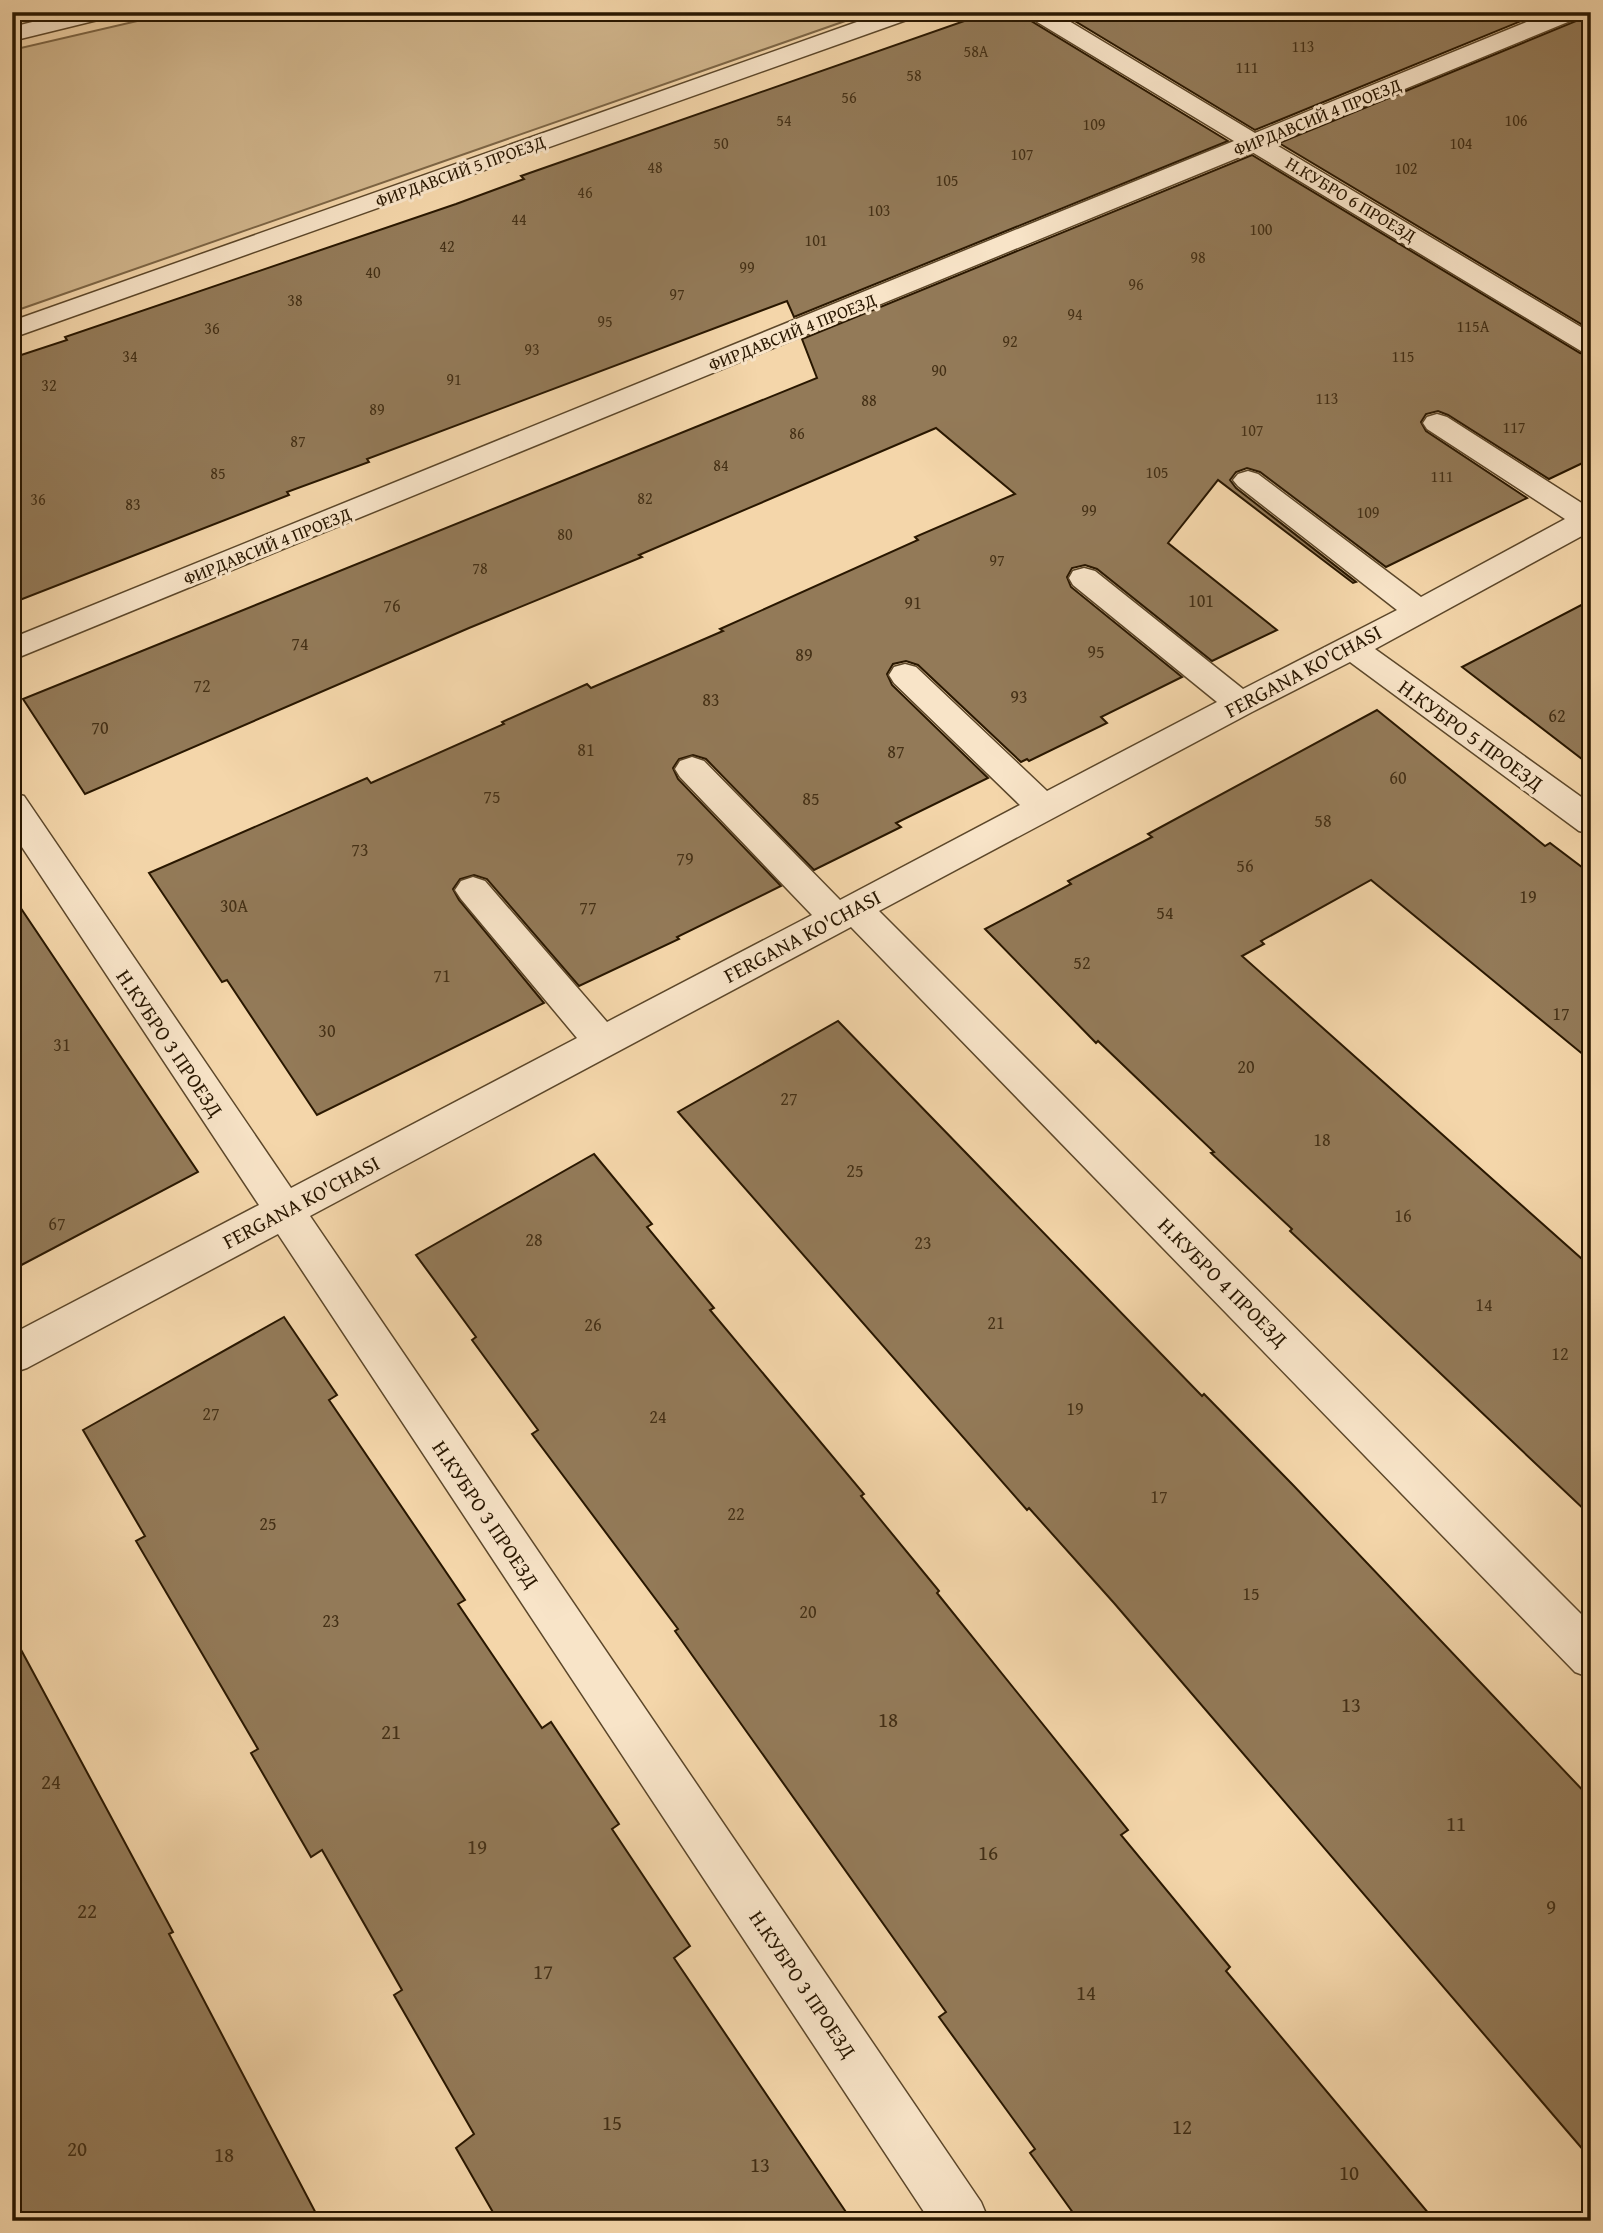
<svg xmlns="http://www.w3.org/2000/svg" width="1603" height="2233" font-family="'Gentium Book Plus',serif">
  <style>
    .green { fill: #d1b68d; stroke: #7d6646; stroke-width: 2 }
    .building { fill: #937a58; stroke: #291700; stroke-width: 2 }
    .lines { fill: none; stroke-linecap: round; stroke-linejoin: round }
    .minor-casing { stroke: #5c472a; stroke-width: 3 }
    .minor { fill: #f8e4c8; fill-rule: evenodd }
    .labels { text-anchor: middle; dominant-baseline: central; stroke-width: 6; stroke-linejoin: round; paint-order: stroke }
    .far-number-label { font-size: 16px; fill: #443016 }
    .far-street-label { font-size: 18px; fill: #291700; stroke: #f8e4c8 }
    .number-label { font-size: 18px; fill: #443016 }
    .street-label { font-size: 21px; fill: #291700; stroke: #f8e4c8 }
    .near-number-label { font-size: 21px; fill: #443016 }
  </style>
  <rect width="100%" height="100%" fill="#f4d6aa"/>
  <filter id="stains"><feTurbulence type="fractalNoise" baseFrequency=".00286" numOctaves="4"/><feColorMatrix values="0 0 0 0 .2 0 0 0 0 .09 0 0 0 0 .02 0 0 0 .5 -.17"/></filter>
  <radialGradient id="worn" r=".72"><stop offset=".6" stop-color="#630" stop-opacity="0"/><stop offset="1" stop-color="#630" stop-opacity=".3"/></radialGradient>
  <polygon class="green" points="176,12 871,12 12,312 12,50"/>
  <g class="building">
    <polygon points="990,12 1024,12 1028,19 1228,141 794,317 787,301 367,459 369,462 287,492 289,495 12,603 12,358 67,340 65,337 456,204 524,179 521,176"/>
    <polygon points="1060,12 1543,12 1255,130"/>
    <polygon points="1585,12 1591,12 1591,330 1279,143 1581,19"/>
    <polygon points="1252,155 1580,353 1591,356 1591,459 1549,479 1448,415 1438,411 1426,414 1421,422 1426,431 1527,498 1386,567 1260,472 1247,468 1236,472 1230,480 1236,488 1356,582 1353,583 1218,480 1168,543 1277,630 1212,661 1097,569 1085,565 1072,568 1067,577 1071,587 1182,677 1101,717 1107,723 1029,761 1027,759 1021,762 918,665 906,661 893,664 887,674 892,685 988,778 896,823 901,827 814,870 706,759 693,755 679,759 673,768 678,779 781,886 677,937 679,939 579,986 487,879 474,875 460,879 453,889 459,900 544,1003 317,1115 227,980 222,982 149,873 367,778 371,783 504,724 502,722 587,684 591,688 723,631 720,629 918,540 915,537 1015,494 936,428 639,555 642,557 469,628 85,794 23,699 817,378 802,339"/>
    <polygon points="1591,600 1591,766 1462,667"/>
    <polygon points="1377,710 1545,846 1550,843 1591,874 1591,1061 1371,880 1261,941 1264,944 1242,956 1591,1267 1591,1516 1290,1231 1292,1229 1211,1153 1214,1152 1098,1041 1096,1043 985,929 1071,884 1068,881 1152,837 1148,834"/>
    <polygon points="12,895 198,1172 12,1270"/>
    <polygon points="838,1021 1202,1396 1204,1394 1293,1485 1591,1799 1591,2159 1114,1603 1029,1508 1027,1510 678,1112"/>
    <polygon points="594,1154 652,1224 647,1227 714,1308 710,1310 864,1494 861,1496 939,1591 937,1593 1128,1830 1121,1835 1230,1967 1226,1971 1435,2221 1079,2221 1030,2153 1035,2149 939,2017 946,2012 675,1631 678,1629 532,1434 538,1430 472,1340 476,1337 416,1255"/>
    <polygon points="284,1317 337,1395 329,1400 465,1600 458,1604 542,1728 551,1722 619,1824 612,1829 690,1946 674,1958 852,2221 498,2221 456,2148 474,2134 394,1995 402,1990 322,1850 311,1857 251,1753 258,1749 136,1541 145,1536 83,1430"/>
    <polygon points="12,1633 173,1932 169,1934 320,2221 12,2221"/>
  </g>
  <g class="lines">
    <defs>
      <g id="minor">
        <polygon points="73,12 113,12 110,17 12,41 12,27"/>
        <polygon points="885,12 918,12 915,17 12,338 12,321"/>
        <polygon points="1026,12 1054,12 1255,133 1551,12 1583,12 1580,17 1273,143 1591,333 1591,353 1581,351 1252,152 12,660 12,638 1234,141 1029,17"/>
        <polygon points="1437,414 1447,417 1591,509 1591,531 1375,649 1591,804 1591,834 1579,831 1350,662 1252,712 879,911 1591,1624 1591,1678 1575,1672 851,927 310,1216 981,2202 989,2221 930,2221 278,1234 27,1368 12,1373 12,1334 259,1205 12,832 12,793 24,796 291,1188 577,1038 461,899 455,890 461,881 473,877 485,881 607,1022 812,915 680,777 675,769 680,761 692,757 704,761 840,900 1020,805 894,683 889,675 894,667 905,664 916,667 1047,791 1217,702 1073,585 1069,578 1073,571 1084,568 1095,571 1243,689 1397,610 1238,486 1233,480 1238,474 1248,471 1258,474 1421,597 1565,519 1427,429 1423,423 1427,417"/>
      </g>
    </defs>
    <use href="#minor" class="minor-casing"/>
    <use href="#minor" class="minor"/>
  </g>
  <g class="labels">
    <g class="far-number-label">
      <text x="1303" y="46">113</text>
      <text x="976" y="51">58A</text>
      <text x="1247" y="67">111</text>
      <text x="914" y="75">58</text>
      <text x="849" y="97">56</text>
      <text x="784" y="120">54</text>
      <text x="1516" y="120">106</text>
      <text x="1094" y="124">109</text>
      <text x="721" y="143">50</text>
      <text x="1461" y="143">104</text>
      <text x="1022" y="154">107</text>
      <text x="655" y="167">48</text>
      <text x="1406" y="168">102</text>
      <text x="947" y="180">105</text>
      <text x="585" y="192">46</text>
      <text x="879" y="210">103</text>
      <text x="519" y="219">44</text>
      <text x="1261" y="229">100</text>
      <text x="816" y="240">101</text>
      <text x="447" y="246">42</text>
      <text x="1198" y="257">98</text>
      <text x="747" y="267">99</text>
      <text x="373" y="272">40</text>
      <text x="1136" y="284">96</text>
      <text x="677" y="294">97</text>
      <text x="295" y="300">38</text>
      <text x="1075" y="314">94</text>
      <text x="605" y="321">95</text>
      <text x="1473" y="326">115A</text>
      <text x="212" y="328">36</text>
      <text x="1010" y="341">92</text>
      <text x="532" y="349">93</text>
      <text x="130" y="356">34</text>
      <text x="1403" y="356">115</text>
      <text x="939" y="370">90</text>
      <text x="454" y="379">91</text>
      <text x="49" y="385">32</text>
      <text x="1327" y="398">113</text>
      <text x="869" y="400">88</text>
      <text x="377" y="409">89</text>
      <text x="1514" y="427">117</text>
      <text x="1252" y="430">107</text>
      <text x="797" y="433">86</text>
      <text x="298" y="441">87</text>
      <text x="721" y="465">84</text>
      <text x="1157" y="472">105</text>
      <text x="218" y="473">85</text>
      <text x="1442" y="476">111</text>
      <text x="645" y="498">82</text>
      <text x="38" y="499">36</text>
      <text x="133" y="504">83</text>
      <text x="1089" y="510">99</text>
      <text x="1368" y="512">109</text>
      <text x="565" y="534">80</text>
      <text x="997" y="560">97</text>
      <text x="480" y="568">78</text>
    </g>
    <g class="far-street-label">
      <text transform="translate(1317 117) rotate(-22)">ФИРДАВСИЙ 4 ПРОЕЗД</text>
      <text transform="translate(460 171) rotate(-20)">ФИРДАВСИЙ 5 ПРОЕЗД</text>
      <text transform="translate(1351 199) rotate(31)">Н.КУБРО 6 ПРОЕЗД</text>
      <text transform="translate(792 332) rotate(-22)">ФИРДАВСИЙ 4 ПРОЕЗД</text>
      <text transform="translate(267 546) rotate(-22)">ФИРДАВСИЙ 4 ПРОЕЗД</text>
    </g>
    <g class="number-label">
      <text x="1201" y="600">101</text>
      <text x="913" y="602">91</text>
      <text x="392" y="605">76</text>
      <text x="300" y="643">74</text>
      <text x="1096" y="651">95</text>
      <text x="804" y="654">89</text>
      <text x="202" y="685">72</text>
      <text x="1019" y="696">93</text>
      <text x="711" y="699">83</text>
      <text x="1557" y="715">62</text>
      <text x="100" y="727">70</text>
      <text x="586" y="749">81</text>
      <text x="896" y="751">87</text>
      <text x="1398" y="777">60</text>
      <text x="492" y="796">75</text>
      <text x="811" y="798">85</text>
      <text x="1323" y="820">58</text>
      <text x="360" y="849">73</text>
      <text x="685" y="858">79</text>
      <text x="1245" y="865">56</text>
      <text x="1528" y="896">19</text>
      <text x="234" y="905">30A</text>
      <text x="588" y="907">77</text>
      <text x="1165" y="912">54</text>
      <text x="1082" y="962">52</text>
      <text x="442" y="975">71</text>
      <text x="1561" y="1013">17</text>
      <text x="327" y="1030">30</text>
      <text x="62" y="1044">31</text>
      <text x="1246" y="1066">20</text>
      <text x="789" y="1098">27</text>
      <text x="1322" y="1139">18</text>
      <text x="855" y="1170">25</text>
      <text x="1403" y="1215">16</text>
      <text x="57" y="1223">67</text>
      <text x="534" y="1239">28</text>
      <text x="923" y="1242">23</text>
      <text x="1484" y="1304">14</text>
      <text x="996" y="1322">21</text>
      <text x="593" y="1324">26</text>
      <text x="1560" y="1353">12</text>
      <text x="1075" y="1408">19</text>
      <text x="211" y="1413">27</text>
      <text x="658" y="1416">24</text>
      <text x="1159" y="1496">17</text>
      <text x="736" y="1513">22</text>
      <text x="268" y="1523">25</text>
      <text x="1251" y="1593">15</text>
      <text x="808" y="1611">20</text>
      <text x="331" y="1620">23</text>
    </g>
    <g class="street-label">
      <text transform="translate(1303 671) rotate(-28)">FERGANA KO'CHASI</text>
      <text transform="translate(1471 735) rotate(36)">Н.КУБРО 5 ПРОЕЗД</text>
      <text transform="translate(802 936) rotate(-28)">FERGANA KO'CHASI</text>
      <text transform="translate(170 1043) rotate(56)">Н.КУБРО 3 ПРОЕЗД</text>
      <text transform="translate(301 1202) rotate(-28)">FERGANA KO'CHASI</text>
      <text transform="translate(1223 1282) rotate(45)">Н.КУБРО 4 ПРОЕЗД</text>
      <text transform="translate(486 1514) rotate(56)">Н.КУБРО 3 ПРОЕЗД</text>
      <text transform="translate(803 1984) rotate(56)">Н.КУБРО 3 ПРОЕЗД</text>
    </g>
    <g class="near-number-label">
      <text x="1351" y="1704">13</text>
      <text x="888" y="1719">18</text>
      <text x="391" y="1731">21</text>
      <text x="51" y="1781">24</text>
      <text x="1456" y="1823">11</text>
      <text x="477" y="1846">19</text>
      <text x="988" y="1852">16</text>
      <text x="1551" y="1906">9</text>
      <text x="87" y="1910">22</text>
      <text x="543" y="1971">17</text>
      <text x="1086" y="1992">14</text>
      <text x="612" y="2122">15</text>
      <text x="1182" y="2126">12</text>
      <text x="77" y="2148">20</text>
      <text x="224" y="2154">18</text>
      <text x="760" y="2164">13</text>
      <text x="1349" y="2172">10</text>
    </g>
  </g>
  <rect width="1603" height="2233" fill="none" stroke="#f4d6aa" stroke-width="42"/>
  <rect x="14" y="14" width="1575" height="2205" fill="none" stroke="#291700" stroke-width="3.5"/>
  <rect x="21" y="21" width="1561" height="2191" fill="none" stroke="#291700" stroke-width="2"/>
  <rect width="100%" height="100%" filter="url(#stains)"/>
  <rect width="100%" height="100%" fill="url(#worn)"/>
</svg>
